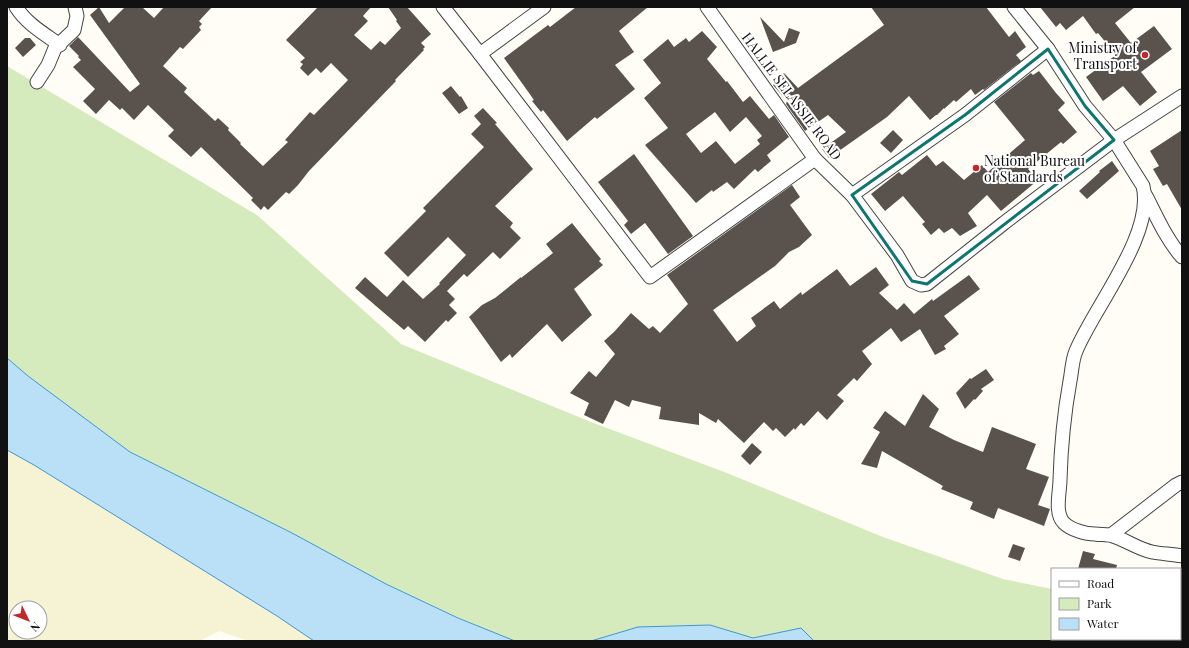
<svg xmlns="http://www.w3.org/2000/svg" width="1189" height="648" font-family="'Playfair Display',serif">
  <style>
    .farmland { fill: #f6f3d4; fill-rule: evenodd }
    .green { fill: #d5ebbd }
    .water { fill: #b9e0f7; stroke: #3f96cf }
    .building { fill: #5a524d; fill-rule: evenodd }
    .lines { fill: none; stroke-linecap: round; stroke-linejoin: round }
    .minor-casing { stroke: #444; stroke-width: 15 }
    .minor { stroke: #fff; stroke-width: 13 }
    .marked { fill: none; stroke: #0f766e; stroke-width: 3; stroke-linejoin: round }
    .poi-dot { fill: #c4262e; stroke: #fff; stroke-width: 1.5 }
    .labels { text-anchor: middle; dominant-baseline: central; stroke-width: 4; stroke-linejoin: round; paint-order: stroke }
    .poi-label { font-size: 14px; fill: #111; stroke: #fff; text-anchor: end }
    .street-label { font-size: 14px; fill: #111; stroke: #fff }
  </style>
  <rect width="100%" height="100%" fill="#fffdf5"/>
  <path class="farmland" d="M7,450L34,465L277,616L314,641H248L219,631L200,641H7ZM16,608H40V632H16Z"/>
  <polygon class="green" points="7,66 257,215 401,344 591,422 727,473 883,537 1003,579 1052,589 1052,639 1180,639 1180,621 1182,622 1182,641 814,641 801,628 753,638 710,625 638,627 591,641 515,641 459,618 386,584 292,533 130,452 28,376 7,358"/>
  <g class="water">
    <polygon points="7,358 28,376 130,452 292,533 386,584 458,618 515,641 314,641 277,616 34,465 7,450"/>
    <polygon points="710,625 753,638 801,628 814,641 591,641 638,627"/>
  </g>
  <g class="building">
    <polygon points="99,7 109,23 125,7 142,7 154,18 164,7 212,7 199,21 202,24 199,27 201,30 183,49 180,47 163,66 187,88 184,92 215,121 218,118 229,128 228,130 241,143 240,144 263,166 288,142 285,140 310,112 314,115 348,80 331,63 321,73 316,68 308,76 300,68 303,64 300,62 305,58 286,40 318,7 371,7 363,16 368,21 354,35 371,50 380,41 385,45 401,28 396,21 397,20 388,7 407,7 431,34 421,43 425,47 423,49 424,50 395,80 396,81 309,171 298,185 289,194 286,192 268,210 264,206 261,210 251,200 253,198 201,147 191,157 168,136 174,130 148,105 134,120 122,108 120,110 109,100 96,114 83,101 95,89 73,67 81,60 78,57 79,56 69,46 78,37 130,92 140,84 90,15"/>
    <polygon points="576,7 648,7 619,31 634,52 615,65 635,89 597,119 595,117 567,141 543,110 541,112 532,101 534,100 504,58 548,25 550,27"/>
    <polygon points="871,7 986,7 1009,37 1015,31 1026,47 1016,55 1021,61 984,90 983,89 975,95 971,89 956,102 954,100 944,109 944,108 937,115 936,115 930,120 909,96 887,117 829,158 822,149 846,132 828,115 805,131 786,104 787,101 773,85 784,73 798,88 884,25"/>
    <polygon points="1040,7 1135,7 1115,23 1131,43 1154,26 1172,49 1141,72 1157,92 1140,106 1123,86 1103,101 1086,77 1116,55 1098,33 1096,34 1083,16 1066,30 1060,23 1056,27"/>
    <polygon points="760,17 784,42 789,28 800,32 796,43 773,52"/>
    <path d="M702,31L717,47L707,59L726,82L727,81L743,102L750,96L769,119L774,115L789,137L767,155L771,161L758,172L755,169L734,189L727,182L713,192L712,190L696,203L645,145L668,128L644,98L661,83L643,60L668,39L674,47L686,38L689,42ZM715,112L730,132L746,117L762,136L757,140L760,144L735,164L716,141L701,153L686,134Z"/>
    <polygon points="25,38 30,38 36,45 23,57 15,48"/>
    <polygon points="1039,71 1056,93 1065,103 1058,110 1077,132 1063,144 1061,142 1028,169 1038,180 1001,211 987,195 968,213 977,226 960,236 952,228 944,233 939,228 931,235 922,224 925,222 903,196 885,211 871,194 899,172 902,175 927,155 936,166 943,161 964,180 982,165 988,172 1025,140 994,102 1031,73 1033,75"/>
    <polygon points="451,86 460,97 461,96 468,108 459,114 442,93"/>
    <polygon points="483,108 497,123 495,124 533,169 495,206 513,223 510,227 521,238 500,259 493,252 467,277 464,274 447,291 455,299 449,305 457,313 448,322 446,320 425,342 408,326 404,330 355,288 365,277 387,297 403,280 423,299 440,284 439,283 466,255 448,237 408,277 384,253 426,211 423,208 484,147 471,134 481,124 474,116"/>
    <polygon points="893,130 903,140 891,153 880,143"/>
    <polygon points="1182,130 1182,210 1167,184 1163,186 1153,169 1159,166 1150,151"/>
    <polygon points="634,154 693,236 668,254 645,223 631,234 624,225 628,221 598,182"/>
    <polygon points="1112,161 1119,171 1087,199 1079,191 1100,172 1099,171"/>
    <polygon points="792,185 800,197 790,205 812,235 799,247 789,252 775,266 713,310 737,342 756,326 751,318 774,301 780,309 801,292 802,295 837,269 850,286 876,267 889,285 879,293 897,310 904,303 914,314 932,299 933,301 969,275 980,289 944,316 959,334 944,346 946,349 935,355 920,329 901,342 891,328 862,351 872,364 857,381 854,378 837,395 844,401 827,420 818,411 804,426 801,423 795,430 794,428 785,437 776,428 773,431 764,422 744,443 718,419 716,423 699,413 699,425 659,419 661,407 632,400 629,407 615,400 603,424 584,415 589,403 570,393 589,371 596,377 615,354 604,341 614,332 631,313 649,329 653,326 660,333 688,304 667,275"/>
    <polygon points="572,223 601,259 599,261 603,265 574,289 592,315 562,342 547,324 512,358 510,354 501,362 469,317 482,305 495,298 521,277 521,278 553,253 546,244"/>
    <polygon points="986,369 994,380 981,389 983,391 975,400 974,399 965,409 956,393 970,378 971,379"/>
    <polygon points="923,394 939,409 929,427 954,440 983,452 992,427 1036,444 1026,469 1049,477 1038,505 1050,509 1044,526 998,508 994,519 970,509 973,502 941,489 943,486 882,451 877,468 861,464 880,432 873,428 885,411 905,426"/>
    <polygon points="752,443 762,452 750,465 741,456"/>
    <polygon points="1013,544 1025,548 1020,561 1008,557"/>
    <polygon points="1083,551 1095,554 1093,559 1117,565 1116,569 1078,569"/>
  </g>
  <g class="lines">
    <defs>
      <g id="minor">
        <path d="M16,7C27,24 43,33 60,45"/>
        <polyline points="443,7 480,54 650,277 815,159"/>
        <polyline points="707,7 815,159 852,195 897,255 912,281 921,285 927,284 1004,223 1114,140 1182,96"/>
        <path d="M1014,7L1048,49L1085,106L1114,140L1143,186C1155,234 1094,307 1076,351C1072,360 1072,371 1070,381C1064,414 1061,446 1060,480C1060,492 1054,513 1064,523C1071,530 1086,534 1095,534C1101,535 1108,534 1113,536C1126,540 1138,549 1152,552C1162,554 1172,554 1182,556"/>
        <polyline points="480,54 544,7"/>
        <polyline points="37,82 48,65 55,48 74,30 77,16 75,7"/>
        <polyline points="852,195 965,115 1048,49"/>
        <path d="M1146,196C1157,217 1166,239 1182,257"/>
        <polyline points="1111,535 1176,485 1182,482"/>
      </g>
    </defs>
    <use href="#minor" class="minor-casing"/>
    <use href="#minor" class="minor"/>
  </g>
  <path class="marked" d="M1048,49L1085,106L1114,140L927,284L912,281L852,195L965,115Z"/>
  <g class="poi-dot">
    <circle cx="1145" cy="55" r="4"/>
    <circle cx="976" cy="168" r="4"/>
  </g>
  <g class="labels">
    <g class="poi-label">
      <text x="1137" y="47">Ministry of<tspan x="1137" dy="16">Transport</tspan></text>
      <text x="984" y="160" text-anchor="start">National Bureau<tspan x="984" dy="16">of Standards</tspan></text>
    </g>
    <g class="street-label">
      <text transform="translate(792 96) rotate(53)">HALLIE SELASSIE ROAD</text>
    </g>
  </g>
  <rect width="1189" height="648" fill="none" stroke="#111111" stroke-width="16"/>
  <rect x="1051" y="568" width="130" height="72" fill="#ffffff" stroke="#a0a0a0"/>
  <rect x="1059" y="581" width="20" height="6" fill="#ffffff" stroke="#a0a0a0"/>
  <text x="1087" y="588" font-size="12" fill="#111111">Road</text>
  <rect x="1059" y="598" width="20" height="12" fill="#d5ebbd" stroke="#a0a0a0"/>
  <text x="1087" y="608" font-size="12" fill="#111111">Park</text>
  <rect x="1059" y="618" width="20" height="12" fill="#b9e0f7" stroke="#a0a0a0"/>
  <text x="1087" y="628" font-size="12" fill="#111111">Water</text>
  <g transform="translate(28 620) rotate(133)"><circle r="19" fill="#ffffff" stroke="#a0a0a0"/>
  <path d="M0-3L7 15L0 10L-7 15Z" fill="#c4262e"/>
  <text y="-6" font-size="11" font-weight="bold" text-anchor="middle" fill="#111111">N</text>
  </g>
</svg>
